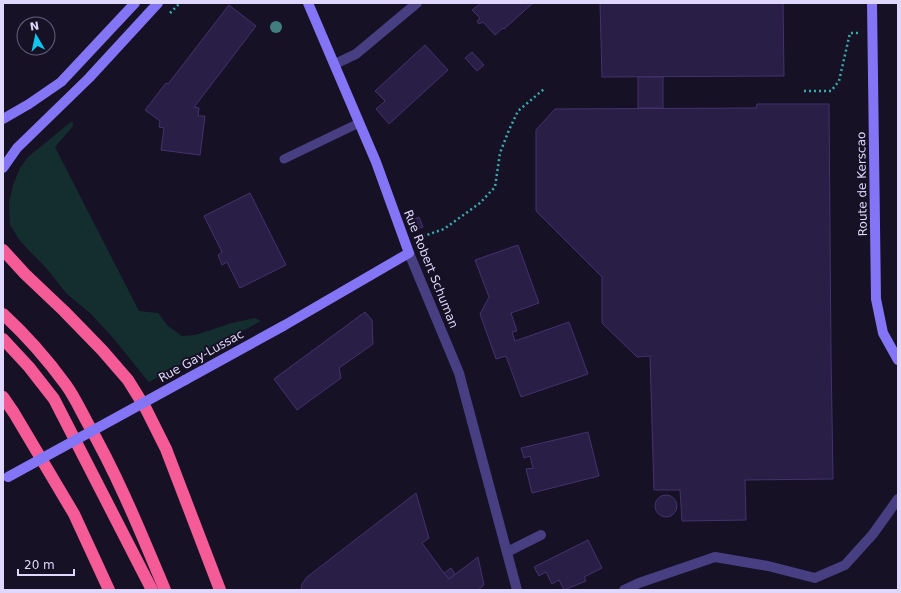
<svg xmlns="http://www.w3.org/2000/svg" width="901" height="593" font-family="'DejaVu Sans',sans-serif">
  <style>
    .grass { fill: #142d2f }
    .building { fill: #291e45; stroke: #43326f }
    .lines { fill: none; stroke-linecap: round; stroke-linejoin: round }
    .path { stroke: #38adb0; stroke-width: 2.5; stroke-dasharray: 2 3; stroke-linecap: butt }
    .lane { stroke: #473f81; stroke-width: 9 }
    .street { stroke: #473f81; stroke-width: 10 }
    .secondary { stroke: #8475f6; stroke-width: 10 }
    .highway { stroke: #f45b97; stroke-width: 12 }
    .secondary-bridge { stroke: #8475f6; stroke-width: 10 }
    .tree { fill: #437e7e }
    .labels { text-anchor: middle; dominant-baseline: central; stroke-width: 4; stroke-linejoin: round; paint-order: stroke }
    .street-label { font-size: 12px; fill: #dfd8fc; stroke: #161125 }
  </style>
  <rect width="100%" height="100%" fill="#161125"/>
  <polygon class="grass" points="72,121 73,126 55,147 139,311 158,313 168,326 182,336 195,335 232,323 255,318 261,321 149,382 147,380 114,339 91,314 67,294 47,269 20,241 10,225 9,202 13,185 20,168 28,157"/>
  <g class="building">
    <polygon points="481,3 480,3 533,3 504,29 503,28 495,35 483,22 479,24 477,21 480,18 472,10"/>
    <polygon points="600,3 783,3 784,76 602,77"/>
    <polygon points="229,5 256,26 195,106 194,107 199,108 198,116 205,116 200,155 161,150 164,128 159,127 160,121 145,110 166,83 168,84"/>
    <polygon points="425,45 448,70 389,124 376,109 385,101 375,91"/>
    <polygon points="472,52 484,65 477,71 465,58"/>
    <rect x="638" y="77" width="25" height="31"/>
    <polygon points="757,104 829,104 831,355 833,479 745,480 746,520 682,521 680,490 654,490 650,356 637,357 602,323 602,277 536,211 536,130 555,109 756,108"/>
    <polygon points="250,193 286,265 240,288 227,262 222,265 218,255 222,252 204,216"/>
    <polygon points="419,217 423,227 417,229 414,219"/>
    <polygon points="518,245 539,303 511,313 517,331 512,332 515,341 569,322 588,374 521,397 506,356 496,359 480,314 489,297 475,260"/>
    <polygon points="365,312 372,320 373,344 339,368 341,378 297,410 274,379"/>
    <polygon points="588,432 599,476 532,493 526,469 533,468 530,456 524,458 521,448"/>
    <polygon points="416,493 429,538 422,543 444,573 449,579 478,557 484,585 478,590 301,590 302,584 307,577"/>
    <circle cx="666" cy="506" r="11"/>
    <polygon points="588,540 602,568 584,577 586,581 564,590 559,580 552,584 546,572 539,576 534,567"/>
    <polygon points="451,568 455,574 449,579 444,573"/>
  </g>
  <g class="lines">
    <g class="path">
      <polyline points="170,13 180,3"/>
      <polyline points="804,91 831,91 839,81 850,33 859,33"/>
      <polyline points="418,238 444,229 480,203 495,187 500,153 509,130 518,111 544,89"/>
    </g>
    <polyline class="lane" points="284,159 359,123"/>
    <g class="street">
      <polyline points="335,64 356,54 417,3"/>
      <polyline points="409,253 459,373 517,590"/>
      <polyline points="507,552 541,535"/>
      <polyline points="624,590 639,583 715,557 768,566 815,578 845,565 873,534 898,499"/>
    </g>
    <g class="secondary">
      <polyline points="872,3 876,299 883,333 898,360"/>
      <polyline points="3,119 29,104 61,82 135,3"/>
      <polyline points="3,168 17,148 89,78 158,3"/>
      <polyline points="185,380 285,325 409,253 376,162 308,3"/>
    </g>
    <g class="highway">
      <polyline points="3,250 25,274 64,311 102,350 128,380 146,409 166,449 220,590"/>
      <path d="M3,314C27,336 47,359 66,385C74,396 80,409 87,422C118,476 141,533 165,590"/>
      <polyline points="3,339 29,367 54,399 152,590"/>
      <polyline points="3,397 14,413 74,514 109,590"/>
    </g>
    <polyline class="secondary-bridge" points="8,477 185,380"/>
  </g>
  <circle class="tree" cx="276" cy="27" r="6"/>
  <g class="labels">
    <g class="street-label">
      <text transform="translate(862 184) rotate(-91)">Route de Kerscao</text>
      <text transform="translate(431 269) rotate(68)">Rue Robert Schuman</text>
      <text transform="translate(201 356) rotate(-29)">Rue Gay-Lussac</text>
    </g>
  </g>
  <rect width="901" height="593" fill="none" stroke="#dfd8fc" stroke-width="8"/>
  <g transform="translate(36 36) rotate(351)"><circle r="19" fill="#161125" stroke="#66617b"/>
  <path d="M0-3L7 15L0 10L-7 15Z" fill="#11c5ef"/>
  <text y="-6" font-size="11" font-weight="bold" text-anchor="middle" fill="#dfd8fc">N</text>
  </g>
  <path d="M18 569v6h56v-6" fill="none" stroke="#dfd8fc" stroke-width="2"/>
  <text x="24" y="569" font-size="12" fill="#dfd8fc" stroke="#161125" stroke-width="3" paint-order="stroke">20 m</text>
</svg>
